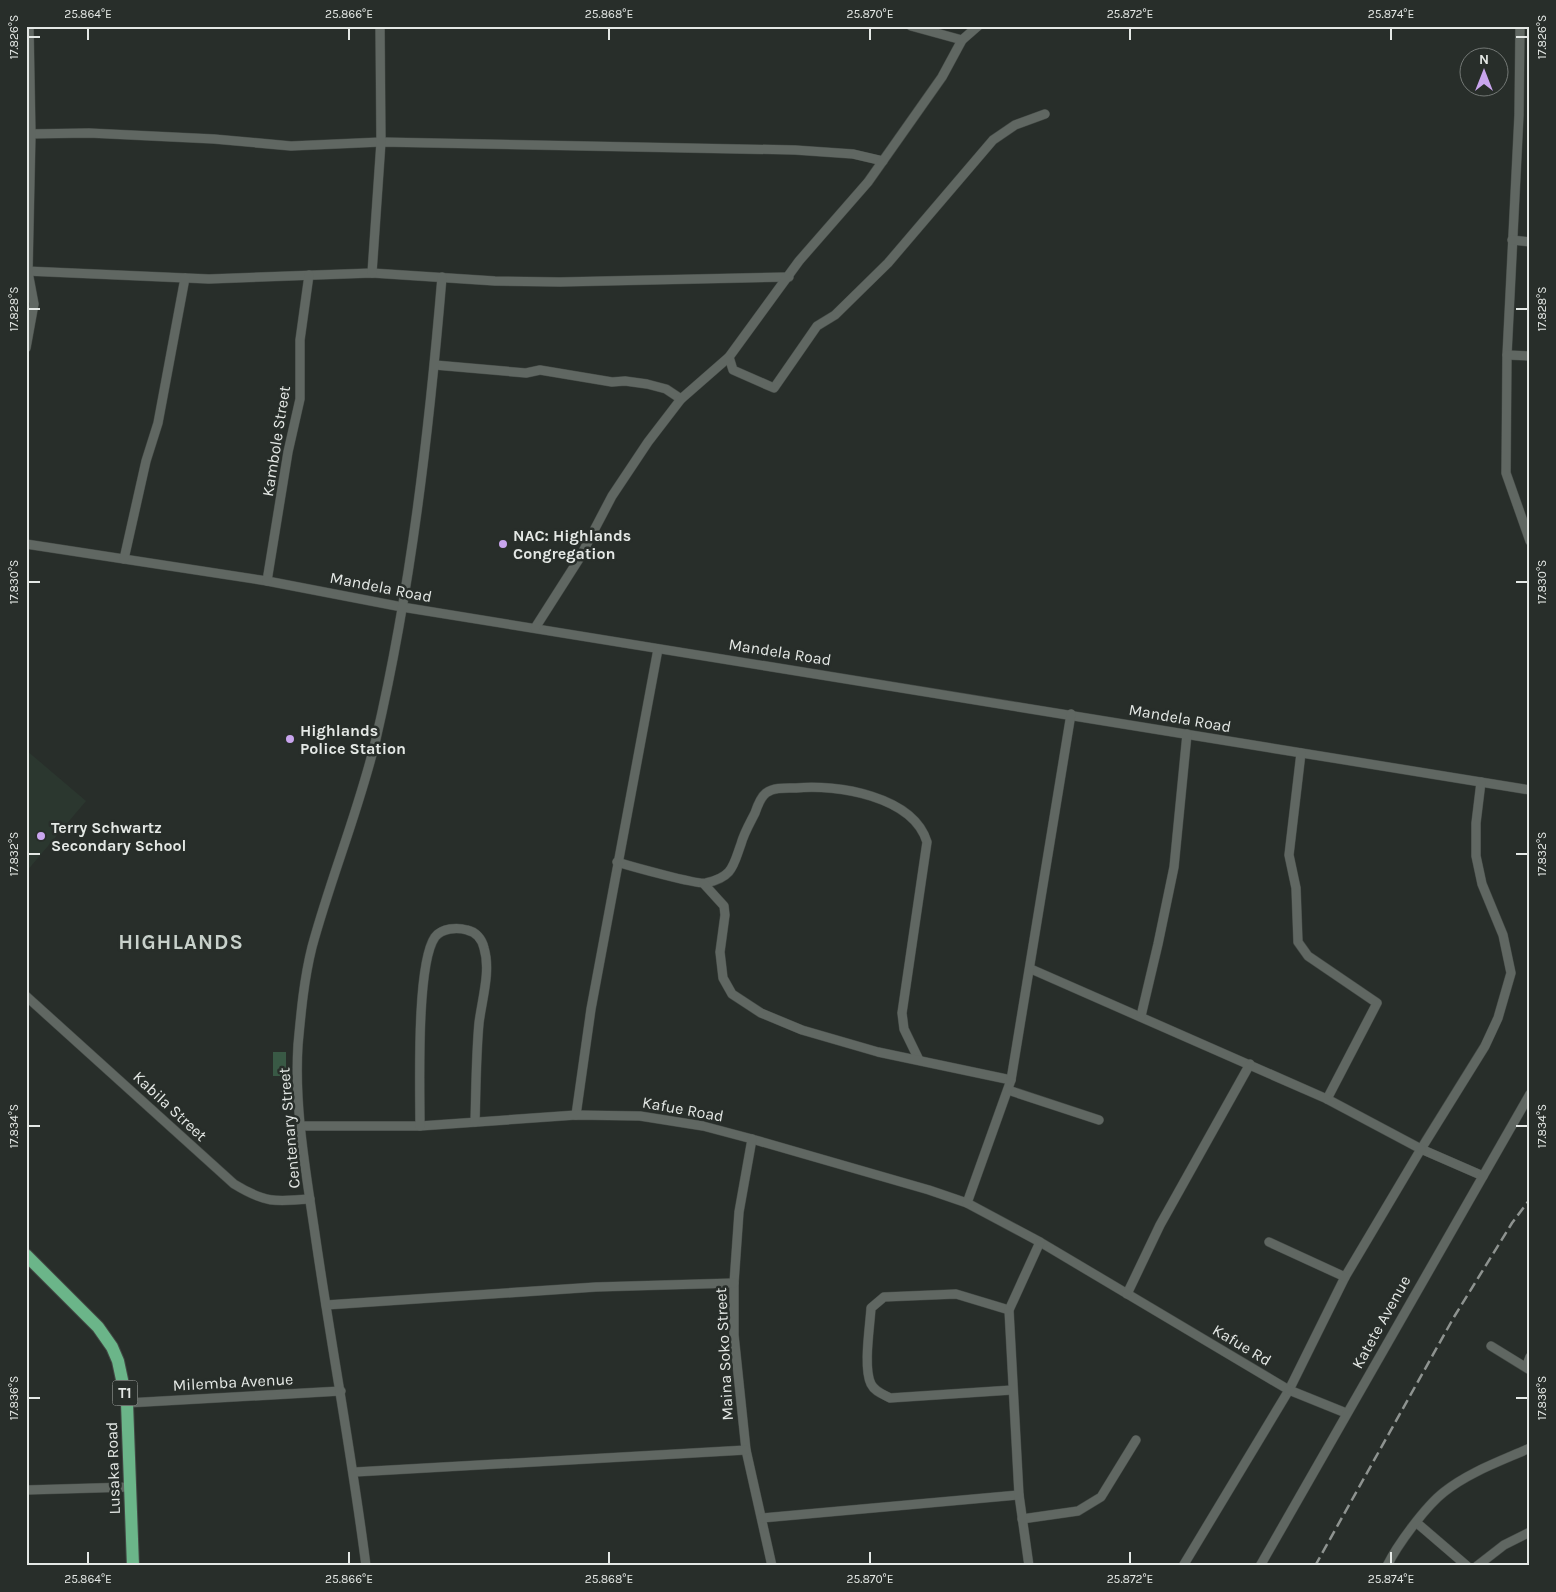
<svg xmlns="http://www.w3.org/2000/svg" width="1556" height="1592" font-family="Karla,sans-serif">
  <style>
    .built { fill: #2b372f }
    .green { fill: #395945 }
    .lines { fill: none; stroke-linecap: round; stroke-linejoin: round }
    .minor-casing { stroke: #434945; stroke-width: 10 }
    .highway-casing { stroke: #434945; stroke-width: 14 }
    .minor { stroke: #606762; stroke-width: 9 }
    .highway { stroke: #6bb589; stroke-width: 12 }
    .rail { stroke: #8e9390; stroke-width: 2.5; stroke-dasharray: 10 5; stroke-linecap: butt }
    .ticks { fill: none; stroke: #e4e8e5; stroke-width: 2 }
    .poi-dot { fill: #c9a5ee; stroke: #282e2a; stroke-width: 2 }
    .labels { text-anchor: middle; dominant-baseline: central; stroke-width: 5; stroke-linejoin: round; paint-order: stroke }
    .shield { fill: #282e2a; stroke: #acb0ad; stroke-width: 1 }
    .shield-label { font-size: 15px; font-weight: bold; fill: #e4e8e5 }
    .street-label { font-size: 16px; fill: #e4e8e5; stroke: #282e2a }
    .poi-label { font-size: 16px; font-weight: bold; fill: #e4e8e5; stroke: #282e2a; text-anchor: start }
    .district-label { font-size: 21px; font-weight: bold; letter-spacing: 1px; fill: #c8d1cb; stroke: #282e2a }
    .neatline { fill: none; stroke: #e4e8e5; stroke-width: 2 }
    .ticks-label { font-size: 12px; text-anchor: middle; fill: #e4e8e5 }
  </style>
  <rect width="100%" height="100%" fill="#282e2a"/>
  <polygon class="built" points="26,750 86,801 26,872"/>
  <rect class="green" x="273" y="1052" width="13" height="24"/>
  <g class="lines">
    <defs>
      <g id="minor">
        <polyline points="911,26 962,40"/>
        <polyline points="1520,26 1519,115 1507,355 1506,473 1530,541"/>
        <polyline points="26,134 89,133 214,139 291,146 381,142 795,150 853,154 883,161"/>
        <polyline points="1512,240 1530,242"/>
        <polyline points="26,271 209,279 372,273 495,281 560,282 789,277"/>
        <polyline points="372,273 381,142 380,26"/>
        <polyline points="26,348 34,304 28,272 31,134 29,26"/>
        <polyline points="1507,355 1530,356"/>
        <polyline points="729,357 733,370 774,388 817,326 835,315 888,263 993,140 1015,125 1045,114"/>
        <polyline points="435,365 526,373 540,370 612,382 625,381 647,384 666,389 681,399"/>
        <polyline points="26,544 267,581 402,607 1530,790"/>
        <polyline points="124,559 146,461 158,423 185,278"/>
        <polyline points="267,581 288,452 300,399 300,340 309,275"/>
        <polyline points="535,628 579,559 612,496 648,442 681,399 729,357 799,261 868,182 942,77 962,40 978,26"/>
        <polyline points="1301,753 1289,855 1296,888 1298,942 1308,956 1377,1003 1327,1099"/>
        <polyline points="1481,782 1476,823 1476,856 1482,884 1503,935 1511,973 1498,1018 1485,1046 1421,1149 1483,1176"/>
        <path d="M617,862C630,866 698,885 706,883C733,877 733,866 741,844C744,833 750,823 755,813C757,807 761,797 766,793C774,787 786,788 796,788C837,784 913,796 927,842L902,1013L904,1029L919,1060"/>
        <polyline points="704,884 724,906 725,915 720,952 723,978 732,994 761,1013 802,1030 878,1052 1011,1080"/>
        <polyline points="1031,969 1327,1099 1421,1149 1345,1277 1289,1390 1183,1566"/>
        <path d="M26,996L234,1184C265,1203 275,1202 310,1199"/>
        <polyline points="1141,1016 1158,944 1174,867 1187,734"/>
        <polyline points="1008,1090 1099,1120"/>
        <polyline points="576,1115 591,1009 658,649"/>
        <polyline points="302,1126 420,1126 576,1115 640,1116 703,1126 752,1139 929,1190 967,1203 1040,1242 1289,1390 1346,1413"/>
        <path d="M420,1126C420,1088 416,964 435,937C442,928 457,927 467,930C476,932 482,939 484,948C491,971 482,999 479,1023C476,1056 476,1089 475,1122"/>
        <polyline points="752,1139 739,1212 734,1283 734,1335 746,1450 772,1566"/>
        <polyline points="967,1203 1011,1080 1071,714"/>
        <polyline points="1269,1242 1345,1277"/>
        <polyline points="1127,1294 1160,1225 1250,1064"/>
        <polyline points="326,1305 596,1287 734,1283"/>
        <path d="M1009,1310L956,1294L884,1297L871,1308C870,1326 863,1368 871,1384C875,1392 883,1394 890,1398L1012,1390"/>
        <polyline points="1491,1346 1530,1370"/>
        <polyline points="1526,1367 1530,1357"/>
        <polyline points="127,1403 341,1391"/>
        <polyline points="355,1472 746,1450"/>
        <polyline points="26,1490 130,1487"/>
        <polyline points="762,1518 1019,1495"/>
        <polyline points="1022,1519 1078,1511 1101,1497 1136,1440"/>
        <polyline points="1417,1523 1467,1566"/>
        <path d="M366,1566C352,1455 331,1345 315,1234C306,1172 294,1107 298,1045C301,1012 304,979 312,947C331,877 359,810 376,739C411,588 429,432 442,277"/>
        <polyline points="1029,1566 1019,1495 1009,1310 1040,1242"/>
        <polyline points="1260,1566 1530,1094"/>
        <path d="M1387,1566C1397,1545 1426,1506 1444,1492C1469,1472 1501,1461 1530,1448"/>
        <polyline points="1477,1566 1504,1545 1530,1532"/>
      </g>
      <polyline id="highway" points="26,1255 98,1327 112,1347 118,1361 127,1403 133,1566"/>
    </defs>
    <use href="#minor" class="minor-casing"/>
    <use href="#highway" class="highway-casing"/>
    <use href="#minor" class="minor"/>
    <use href="#highway" class="highway"/>
    <polyline class="rail" points="1315,1566 1454,1317 1512,1223 1530,1199"/>
  </g>
  <path class="ticks" d="M88,28V40M349,28V40M609,28V40M870,28V40M1130,28V40M1391,28V40M28,37H40M1516,37H1528M28,309H40M1516,309H1528M28,582H40M1516,582H1528M28,854H40M1516,854H1528M28,1126H40M1516,1126H1528M28,1398H40M1516,1398H1528M88,1552V1564M349,1552V1564M609,1552V1564M870,1552V1564M1130,1552V1564M1391,1552V1564"/>
  <g class="poi-dot">
    <circle cx="503" cy="544" r="5"/>
    <circle cx="290" cy="739" r="5"/>
    <circle cx="41" cy="836" r="5"/>
  </g>
  <g class="labels">
    <rect class="shield" x="112.5" y="1380.5" width="25" height="25" rx="4"/>
    <g class="shield-label">
      <text x="125" y="1393">T1</text>
    </g>
    <g class="street-label">
      <text transform="translate(276 441) rotate(-81)">Kambole Street</text>
      <text transform="translate(381 587) rotate(11)">Mandela Road</text>
      <text transform="translate(780 652) rotate(9)">Mandela Road</text>
      <text transform="translate(1180 718) rotate(10)">Mandela Road</text>
      <text transform="translate(170 1106) rotate(43)">Kabila Street</text>
      <text transform="translate(683 1109) rotate(10)">Kafue Road</text>
      <text transform="translate(289 1128) rotate(-95)">Centenary Street</text>
      <text transform="translate(1381 1322) rotate(-61)">Katete Avenue</text>
      <text transform="translate(1242 1345) rotate(31)">Kafue Rd</text>
      <text transform="translate(724 1354) rotate(-93)">Maina Soko Street</text>
      <text transform="translate(233 1382) rotate(-3)">Milemba Avenue</text>
      <text transform="translate(113 1468) rotate(-92)">Lusaka Road</text>
    </g>
    <g class="poi-label">
      <text x="513" y="535">NAC: Highlands<tspan x="513" dy="18">Congregation</tspan></text>
      <text x="300" y="730">Highlands<tspan x="300" dy="18">Police Station</tspan></text>
      <text x="51" y="827">Terry Schwartz<tspan x="51" dy="18">Secondary School</tspan></text>
    </g>
    <g class="district-label">
      <text x="181" y="942">HIGHLANDS</text>
    </g>
  </g>
  <rect width="1556" height="1592" fill="none" stroke="#282e2a" stroke-width="55"/>
  <g transform="translate(1484 72)"><circle r="24" fill="#282e2a" stroke="#737875"/>
  <path d="M0-4L9 19L0 12L-9 19Z" fill="#c9a5ee"/>
  <text y="-8" font-size="14" font-weight="bold" text-anchor="middle" fill="#e4e8e5">N</text>
  </g>
  <rect x="28" y="28" width="1500" height="1536" class="neatline"/>
  <g class="ticks-label">
    <text x="88" y="18">25.864°E</text>
    <text x="349" y="18">25.866°E</text>
    <text x="609" y="18">25.868°E</text>
    <text x="870" y="18">25.870°E</text>
    <text x="1130" y="18">25.872°E</text>
    <text x="1391" y="18">25.874°E</text>
    <text transform="translate(14 37) rotate(-90)" y="4">17.826°S</text>
    <text transform="translate(1542 37) rotate(-90)" y="4">17.826°S</text>
    <text transform="translate(14 309) rotate(-90)" y="4">17.828°S</text>
    <text transform="translate(1542 309) rotate(-90)" y="4">17.828°S</text>
    <text transform="translate(14 582) rotate(-90)" y="4">17.830°S</text>
    <text transform="translate(1542 582) rotate(-90)" y="4">17.830°S</text>
    <text transform="translate(14 854) rotate(-90)" y="4">17.832°S</text>
    <text transform="translate(1542 854) rotate(-90)" y="4">17.832°S</text>
    <text transform="translate(14 1126) rotate(-90)" y="4">17.834°S</text>
    <text transform="translate(1542 1126) rotate(-90)" y="4">17.834°S</text>
    <text transform="translate(14 1398) rotate(-90)" y="4">17.836°S</text>
    <text transform="translate(1542 1398) rotate(-90)" y="4">17.836°S</text>
    <text x="88" y="1583">25.864°E</text>
    <text x="349" y="1583">25.866°E</text>
    <text x="609" y="1583">25.868°E</text>
    <text x="870" y="1583">25.870°E</text>
    <text x="1130" y="1583">25.872°E</text>
    <text x="1391" y="1583">25.874°E</text>
  </g>
</svg>
